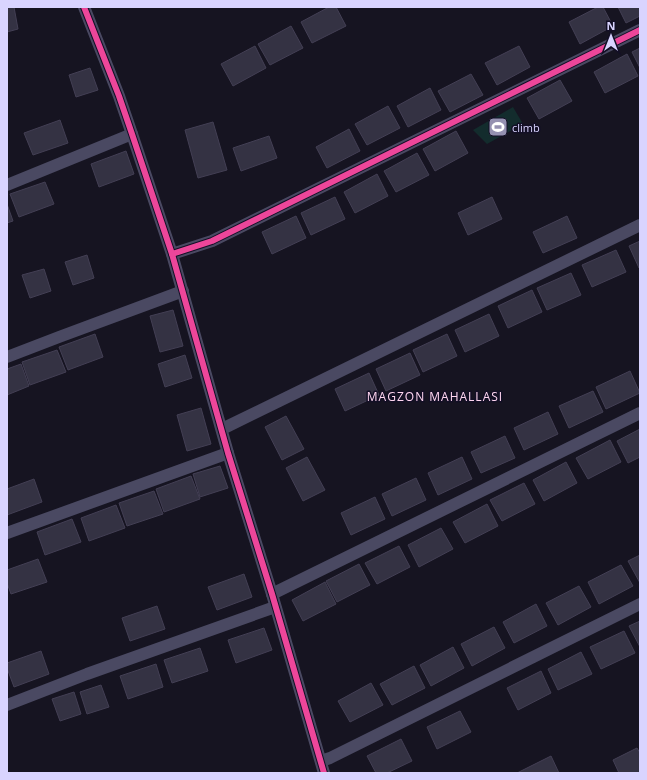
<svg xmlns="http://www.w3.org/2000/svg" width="647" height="780" font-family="'Open Sans',sans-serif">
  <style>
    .green { fill: #132c2d }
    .building { fill: #343243; stroke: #433f54 }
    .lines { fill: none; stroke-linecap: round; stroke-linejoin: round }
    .street { stroke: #4a4962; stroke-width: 12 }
    .cycleway-casing { stroke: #130f26; stroke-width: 8 }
    .cycleway { stroke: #ed469a; stroke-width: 6 }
    .labels { text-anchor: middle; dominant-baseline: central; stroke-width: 3; stroke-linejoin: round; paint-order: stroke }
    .poi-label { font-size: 11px; fill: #d9d4ff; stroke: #130f26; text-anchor: start }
    .neighbourhood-label { font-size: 12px; letter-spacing: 1px; fill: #ffd6f0; stroke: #130f26 }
  </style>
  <rect width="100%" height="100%" fill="#161421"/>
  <polygon class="green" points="513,107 523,124 487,144 473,130"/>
  <g class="building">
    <polygon points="7,7 14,7 18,29 7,32"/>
    <polygon points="329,7 336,7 346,26 312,43 301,22"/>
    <polygon points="598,7 603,7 613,26 580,44 569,22"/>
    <polygon points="618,7 640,7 640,16 626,23"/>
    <polygon points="291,26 303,48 270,65 258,44"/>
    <polygon points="255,46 266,68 233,86 221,64"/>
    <polygon points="519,46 530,67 497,85 485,63"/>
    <polygon points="640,48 640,68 632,52"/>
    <polygon points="627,54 638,76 605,93 594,72"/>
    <polygon points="90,68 98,90 76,97 69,75"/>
    <polygon points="471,74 483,95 450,112 438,91"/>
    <polygon points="560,80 572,101 539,119 527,98"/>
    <polygon points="430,88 441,110 408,127 397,106"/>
    <polygon points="388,106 400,128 367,145 355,124"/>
    <polygon points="60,120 68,143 33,155 24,133"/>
    <polygon points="213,122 227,170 198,178 185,130"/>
    <polygon points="349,129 360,151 327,168 316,147"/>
    <polygon points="456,131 468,153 435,171 423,149"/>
    <polygon points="269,136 277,158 241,171 233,148"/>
    <polygon points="126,151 134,174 99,187 91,164"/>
    <polygon points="417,153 429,175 396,192 384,171"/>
    <polygon points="377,174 388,196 355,213 344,192"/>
    <polygon points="45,182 54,204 19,217 10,194"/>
    <polygon points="335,197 345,219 311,235 301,213"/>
    <polygon points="492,197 502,219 468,235 458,213"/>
    <polygon points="7,204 13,221 7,223"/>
    <polygon points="296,216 306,238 272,254 262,232"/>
    <polygon points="567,216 577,238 543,253 533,232"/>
    <polygon points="640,241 640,267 639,268 629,246"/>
    <polygon points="616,250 626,272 592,287 582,265"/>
    <polygon points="87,255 94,278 73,285 65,262"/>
    <polygon points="44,269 51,291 30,298 22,275"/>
    <polygon points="571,273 581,295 547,310 537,288"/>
    <polygon points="532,290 542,312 508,328 498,306"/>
    <polygon points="173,310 183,346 160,352 150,316"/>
    <polygon points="489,314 499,336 465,352 455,330"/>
    <polygon points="95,334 103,357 68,370 59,347"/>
    <polygon points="447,334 457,356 423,372 413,350"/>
    <polygon points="57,350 66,372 30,385 22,362"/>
    <polygon points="410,353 420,375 386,391 376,369"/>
    <polygon points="185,355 192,378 165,387 158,364"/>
    <polygon points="21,364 29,386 7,395 7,369"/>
    <polygon points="630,371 640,393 606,409 596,387"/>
    <polygon points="369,373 379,395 345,411 335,389"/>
    <polygon points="593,391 603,412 569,428 559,406"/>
    <polygon points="201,408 211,444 187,451 177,415"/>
    <polygon points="548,412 558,434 524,450 514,428"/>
    <polygon points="286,416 304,449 282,460 265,427"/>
    <polygon points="640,429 640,457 628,463 617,441"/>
    <polygon points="505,436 515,458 481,473 471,452"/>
    <polygon points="610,440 621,462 588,479 576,458"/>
    <polygon points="307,457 325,490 303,501 286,468"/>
    <polygon points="462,457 472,479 438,495 428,473"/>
    <polygon points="566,462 577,483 544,501 533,480"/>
    <polygon points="220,466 228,488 200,497 193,474"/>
    <polygon points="191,476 200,499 164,512 156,489"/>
    <polygon points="416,478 426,500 392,516 382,494"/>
    <polygon points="34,479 42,502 7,515 7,489"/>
    <polygon points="524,483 535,504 502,521 490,500"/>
    <polygon points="154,491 163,514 127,526 119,503"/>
    <polygon points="375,497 385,519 351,535 341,513"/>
    <polygon points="487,504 498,526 465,543 453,522"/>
    <polygon points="116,505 125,528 89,541 81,518"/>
    <polygon points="72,519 81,542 45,555 37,532"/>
    <polygon points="441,528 453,549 419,567 408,545"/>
    <polygon points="399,546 410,567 377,584 365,563"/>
    <polygon points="640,555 640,583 628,561"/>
    <polygon points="38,559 47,582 11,594 7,583 7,570"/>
    <polygon points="359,564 370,585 337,602 326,581"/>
    <polygon points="621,565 633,586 599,604 588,582"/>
    <polygon points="244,574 252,597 217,610 208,587"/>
    <polygon points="325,582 336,604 303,621 292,600"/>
    <polygon points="579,586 591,607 558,625 546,603"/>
    <polygon points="536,604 547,626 514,643 503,622"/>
    <polygon points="157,606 165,629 130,641 122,618"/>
    <polygon points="640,621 640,647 629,626"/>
    <polygon points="494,627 505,648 472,666 461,644"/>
    <polygon points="264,628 272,650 236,663 228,640"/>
    <polygon points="624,631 635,653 601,669 590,647"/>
    <polygon points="453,647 464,668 431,686 420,665"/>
    <polygon points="200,648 208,671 172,683 164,660"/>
    <polygon points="41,651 49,674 14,687 7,668 7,663"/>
    <polygon points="581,652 592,674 558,690 548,669"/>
    <polygon points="156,664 163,687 128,699 120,676"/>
    <polygon points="414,666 425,688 392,705 380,684"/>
    <polygon points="541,671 551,693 518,710 507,688"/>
    <polygon points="371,683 383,705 350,722 338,701"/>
    <polygon points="101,685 109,707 87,714 80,692"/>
    <polygon points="74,692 81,714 60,721 52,699"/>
    <polygon points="460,711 471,732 437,749 427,727"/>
    <polygon points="401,739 412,761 387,773 376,773 367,756"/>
    <polygon points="637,748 640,753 640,773 619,773 613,760"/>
    <polygon points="551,756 559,773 517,773"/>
  </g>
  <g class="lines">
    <g class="street">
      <polyline points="84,7 119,96 132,134 172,254 228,453 272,594 324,773"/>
      <polyline points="7,185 132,134"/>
      <polyline points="172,254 212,241 640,30"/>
      <polyline points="7,357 59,337 183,291"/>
      <polyline points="222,429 640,225"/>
      <polyline points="7,533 228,453"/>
      <polyline points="272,594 640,413"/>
      <polyline points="7,705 87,674 275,607"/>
      <polyline points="321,761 330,758 640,604"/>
    </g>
    <defs>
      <g id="cycleway">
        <polyline points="84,7 119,96 132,134 172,254 228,453 272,594 324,773"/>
        <polyline points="172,254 212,241 640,30"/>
      </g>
    </defs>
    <use href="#cycleway" class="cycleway-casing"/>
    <use href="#cycleway" class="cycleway"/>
  </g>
  <defs>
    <symbol id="stadium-square" viewBox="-11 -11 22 22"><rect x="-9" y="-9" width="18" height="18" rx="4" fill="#9591b1" stroke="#130f26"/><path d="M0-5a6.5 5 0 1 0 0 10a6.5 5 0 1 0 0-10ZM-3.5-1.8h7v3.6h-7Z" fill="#fff"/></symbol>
  </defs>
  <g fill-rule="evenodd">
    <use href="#stadium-square" x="487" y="116" width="22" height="22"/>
  </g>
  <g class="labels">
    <g class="poi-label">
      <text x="512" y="127">climb</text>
    </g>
    <g class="neighbourhood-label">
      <text x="435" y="396">MAGZON MAHALLASI</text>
    </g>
  </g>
  <rect width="647" height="780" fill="none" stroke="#d9d4ff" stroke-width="16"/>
  <g transform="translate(611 36)" stroke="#130f26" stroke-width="3" paint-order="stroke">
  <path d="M0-3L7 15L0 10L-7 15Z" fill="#d9d4ff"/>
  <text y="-6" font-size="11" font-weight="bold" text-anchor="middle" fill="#d9d4ff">N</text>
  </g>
</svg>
